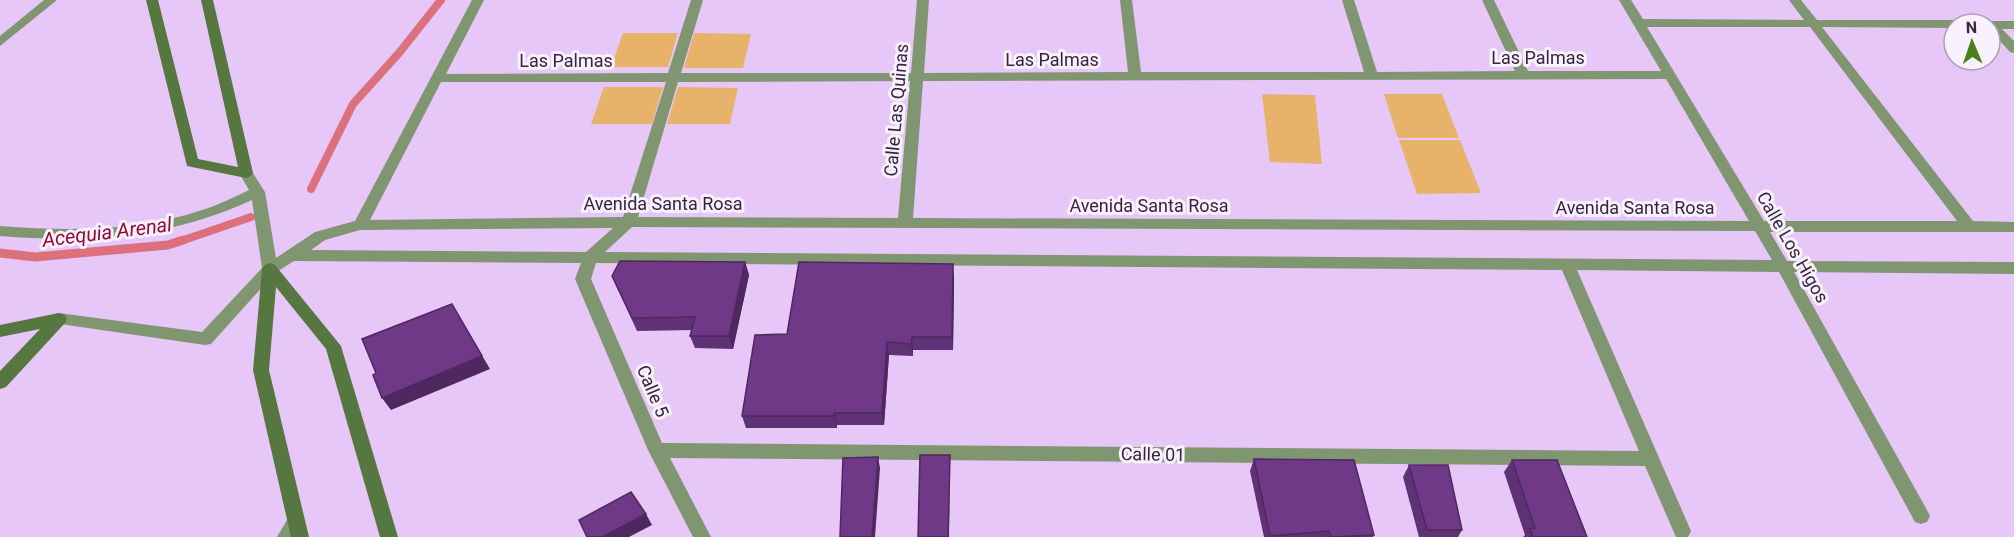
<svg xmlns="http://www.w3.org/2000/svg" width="2014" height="537" font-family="Roboto,sans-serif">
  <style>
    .green { fill: #e7b36b }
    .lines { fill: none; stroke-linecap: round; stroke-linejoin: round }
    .stream-far1 { stroke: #dc717d; stroke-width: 8 }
    .stream { stroke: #dc717d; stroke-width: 9 }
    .street { fill: #7f9671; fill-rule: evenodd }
    .secondary { fill: #567840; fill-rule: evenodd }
    .wall { fill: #5f3175 }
    .shaded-wall { fill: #4e285f }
    .building { fill: #6f3988; stroke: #4e285f; stroke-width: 1.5 }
    .labels { text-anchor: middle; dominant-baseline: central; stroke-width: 6; stroke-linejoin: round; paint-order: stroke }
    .street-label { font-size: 18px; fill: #36253e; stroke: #faf1fe }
    .water-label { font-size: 20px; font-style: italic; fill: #920a31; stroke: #faf1fe }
  </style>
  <rect width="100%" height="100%" fill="#e7c6f8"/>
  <g class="green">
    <polygon points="623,33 678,33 668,67 611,67"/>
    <polygon points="694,33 751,34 743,68 684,68"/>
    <polygon points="604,87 663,87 652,124 591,124"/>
    <polygon points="678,87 738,88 730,124 667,124"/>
    <polygon points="1262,94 1315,95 1322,164 1270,162"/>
    <polygon points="1384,94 1442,94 1459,138 1398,138"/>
    <polygon points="1399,140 1460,140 1481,193 1417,194"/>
  </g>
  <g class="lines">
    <g class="stream-far1">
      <polyline points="311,189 353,104 399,53 441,0"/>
      <polyline points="178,242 251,217"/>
    </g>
    <polyline class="stream" points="0,253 35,257 168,245 183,240"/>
    <g class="street">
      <polygon points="44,0 57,0 0,46 0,36"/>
      <path d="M472,0H484L446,74L668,73L691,0H703L681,73H911L917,0H929L924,73L1128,72L1120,0H1132L1141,72H1364L1342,0H1354L1377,72L1515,71L1482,0H1494L1528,71H1661L1619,0H1631L1643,19L1804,20L1789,0H1801L1817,20H1954L1960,24H1954V28L1822,27L1973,221L2014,222V232H1770L1787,261L2014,262V274L1794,272L1927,510L1930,516L1927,522L1921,524L1915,522L1779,272L1577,270L1691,531L1688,537H1676L1645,466L670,458L711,537H693L648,450L575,279L581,263L294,261L275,273L211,344L205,345L53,323L51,319L53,315L59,313L202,332L262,268L252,200C169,238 90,243 0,236V226C67,231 138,232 202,210C219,205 234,197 249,190L239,173L246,168L251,170L265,192L276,258L315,232L355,221ZM1647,27H1810L1957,221H1764ZM1666,79L1749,221L913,218L923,81ZM910,81L898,218L638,217L678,82ZM441,82H666L623,217L370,220ZM632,227L1755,231L1772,260L605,252ZM613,228L586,252L311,250L325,240L360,230ZM596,263L1562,270L1639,451L662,443L591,279Z"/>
      <polygon points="1990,21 2014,21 2014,29 2002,29 2014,41 2014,53 2010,52 1990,30 1990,24 1985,24"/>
      <polygon points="296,513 302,515 305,521 296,537 277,537 290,515"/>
    </g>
    <g class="secondary">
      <polygon points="146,0 158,0 198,159 238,167 201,0 213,0 253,173 251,176 246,178 187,166"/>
      <polygon points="270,263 275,265 341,346 398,537 380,537 326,349 276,287 269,370 309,537 291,537 253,370 262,269 265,265"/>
      <polygon points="59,313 65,315 67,319 65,323 6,387 0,389 0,371 40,329 0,337 0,325"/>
    </g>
  </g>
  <g class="wall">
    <polygon points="745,262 749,275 733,349 695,348 690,336 692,330 637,331 612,276"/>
    <polygon points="954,277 953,350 913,350 913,356 889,355 884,425 837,425 837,428 746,428 742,416 787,334"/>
    <polygon points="1254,459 1374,535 1373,537 1264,537 1250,471"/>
    <polygon points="1512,460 1587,537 1523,537 1525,535 1504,472"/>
    <polygon points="1409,465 1462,530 1458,537 1419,537 1403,477"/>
  </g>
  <g class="shaded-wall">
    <polygon points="745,262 749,275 733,349 729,336"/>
    <polygon points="953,264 954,277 953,350 952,337"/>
    <polygon points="452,304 490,369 391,410 382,398"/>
    <polygon points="912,337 913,350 913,356 911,344"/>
    <polygon points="887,342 889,355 884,425 882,413"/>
    <polygon points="834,413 837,425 837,428 834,416"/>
    <polygon points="950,455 950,467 949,537 948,537"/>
    <polygon points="878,457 880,468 875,537 872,537"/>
    <polygon points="646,514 652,525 629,537 602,537"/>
  </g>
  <g class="building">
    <polygon points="620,261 745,262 729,336 690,336 695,317 632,318 612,276"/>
    <polygon points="799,262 953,264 952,337 912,337 911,344 887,342 882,413 834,413 834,416 742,416 755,335 787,334"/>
    <polygon points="452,304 482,356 382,398 373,375 376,373 362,339"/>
    <polygon points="920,455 950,455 948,537 918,537"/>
    <polygon points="878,457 872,537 840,537 843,458"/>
    <polygon points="1254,459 1354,460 1374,535 1331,537 1329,531 1270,536"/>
    <polygon points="1512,460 1557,460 1587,537 1533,537 1530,529 1535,528"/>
    <polygon points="1409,465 1448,465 1462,530 1427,530"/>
    <polygon points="631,492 646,514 602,537 587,537 579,520"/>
  </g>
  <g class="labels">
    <g class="street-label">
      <text x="1538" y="57">Las Palmas</text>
      <text x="1052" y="59">Las Palmas</text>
      <text x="566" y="60">Las Palmas</text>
      <text transform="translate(896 110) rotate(-85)">Calle Las Quinas</text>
      <text x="663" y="203">Avenida Santa Rosa</text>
      <text x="1149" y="205">Avenida Santa Rosa</text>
      <text x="1635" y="207">Avenida Santa Rosa</text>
      <text transform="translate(1793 247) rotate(60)">Calle Los Higos</text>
      <text transform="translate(653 391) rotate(67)">Calle 5</text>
      <text transform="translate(1153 454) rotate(1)">Calle 01</text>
    </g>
    <g class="water-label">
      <text transform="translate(107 232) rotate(-7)">Acequia Arenal</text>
    </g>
  </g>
  <g transform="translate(1972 42) rotate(358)"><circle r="28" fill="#faf1fe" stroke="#ac9fb1" stroke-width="1.5"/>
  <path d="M0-4.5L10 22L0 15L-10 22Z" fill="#498017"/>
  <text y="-9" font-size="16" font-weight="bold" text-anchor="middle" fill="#36253e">N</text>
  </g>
</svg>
